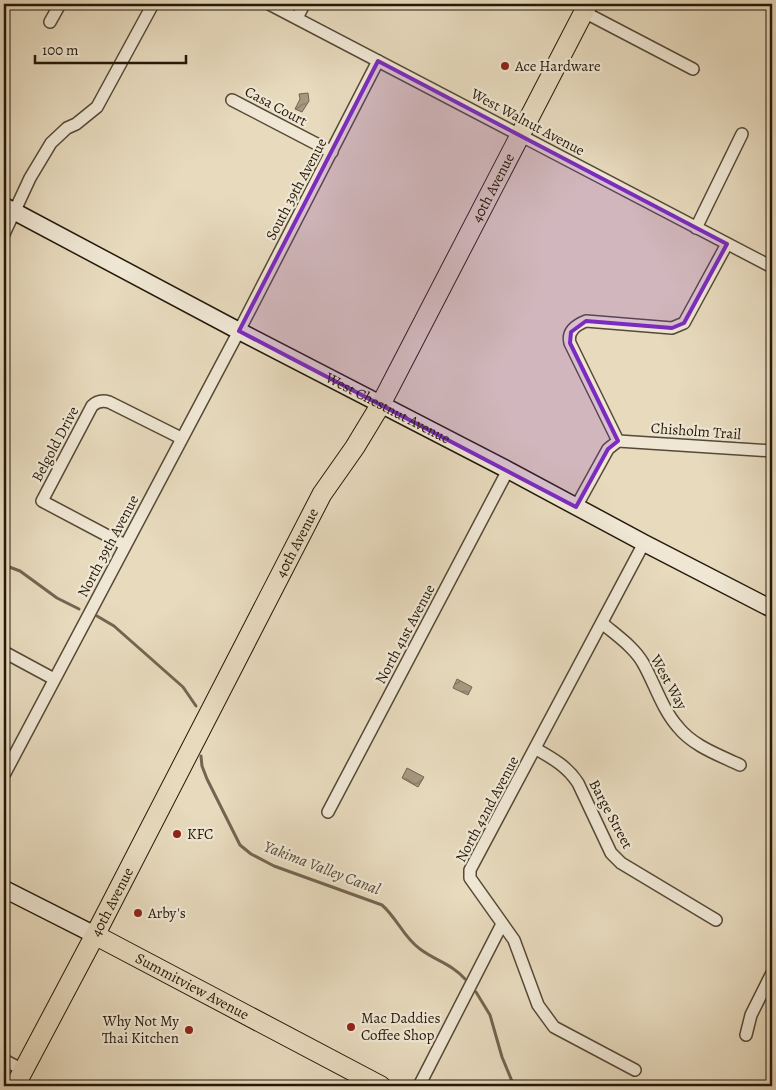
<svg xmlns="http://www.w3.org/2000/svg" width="776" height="1090" font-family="Alegreya,serif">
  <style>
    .water { fill: url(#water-waves); stroke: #726551 }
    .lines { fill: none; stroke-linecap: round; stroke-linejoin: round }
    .stream { stroke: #726551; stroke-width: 3 }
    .street-casing { stroke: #564937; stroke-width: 14 }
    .secondary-casing { stroke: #25190a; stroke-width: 19 }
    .primary-casing { stroke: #25190a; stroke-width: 21 }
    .street { stroke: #efe7d4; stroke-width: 11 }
    .secondary { stroke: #efe7d4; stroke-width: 16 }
    .primary { stroke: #e7dabd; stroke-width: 19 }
    .marked { fill: #7b2cbf; fill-opacity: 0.2; stroke: #7b2cbf; stroke-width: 4; stroke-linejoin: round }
    .poi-dot { fill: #8f2418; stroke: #efe7d4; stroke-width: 2 }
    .labels { text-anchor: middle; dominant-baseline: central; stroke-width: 4.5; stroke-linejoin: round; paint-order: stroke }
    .poi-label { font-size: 15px; fill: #25190a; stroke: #efe7d4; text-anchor: start }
    .street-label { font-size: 15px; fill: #25190a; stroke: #efe7d4 }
    .water-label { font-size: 16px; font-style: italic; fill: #584c39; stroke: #efe7d4 }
  </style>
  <defs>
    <pattern id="water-waves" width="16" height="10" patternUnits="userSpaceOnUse" patternTransform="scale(1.25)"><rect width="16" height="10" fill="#a59880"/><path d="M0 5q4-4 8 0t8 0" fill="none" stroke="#867b67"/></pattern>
  </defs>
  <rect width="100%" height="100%" fill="#e7dabd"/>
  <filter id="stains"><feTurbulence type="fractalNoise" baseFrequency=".004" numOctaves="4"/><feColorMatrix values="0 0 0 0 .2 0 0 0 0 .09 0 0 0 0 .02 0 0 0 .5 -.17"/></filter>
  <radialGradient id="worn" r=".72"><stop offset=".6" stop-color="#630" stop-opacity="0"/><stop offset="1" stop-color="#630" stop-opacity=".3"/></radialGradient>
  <g class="water">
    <polygon points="308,93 309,101 302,112 295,109 300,99 299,94"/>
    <polygon points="457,679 472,687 468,695 453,688"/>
    <polygon points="407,768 424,777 418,787 402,778"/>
  </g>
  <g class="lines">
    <g class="stream">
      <polyline points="4,565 20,571 57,598 79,609"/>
      <polyline points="97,616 114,626 183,687 196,706"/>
      <path d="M201,756L202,766L207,779L240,845L251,854L274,866L382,905C397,918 404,938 420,949C436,961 452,964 465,979"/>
      <polyline points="476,992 490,1015 502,1057 514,1086"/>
    </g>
    <defs>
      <g id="street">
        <polyline points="269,4 772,267"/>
        <polyline points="584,12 693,69"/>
        <polyline points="297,18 304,4"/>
        <polyline points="50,22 60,4"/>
        <polyline points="232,100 332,152"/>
        <polyline points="696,228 742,134"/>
        <polyline points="4,234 30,178 51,143 67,128 76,124 97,107 153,4"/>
        <path d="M618,441L570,343C567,331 576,325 586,321L672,328L684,323L727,244"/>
        <polyline points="618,441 772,451"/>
        <polyline points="576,507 608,449 618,441"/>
        <path d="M125,545L42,501L92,406C97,401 102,400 109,402L181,438"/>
        <path d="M602,623C616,635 634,647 643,663C655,684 662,709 678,727C693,746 719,755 740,765"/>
        <polyline points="4,652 54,679"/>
        <path d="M536,749C552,758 567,766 578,783L611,853L621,863L716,920"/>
        <polyline points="4,775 239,331 378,61"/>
        <polyline points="328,812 508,470"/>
        <polyline points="746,1035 751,1015 772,973"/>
        <polyline points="4,1060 23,1070"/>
        <polyline points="635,1070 554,1027 538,1005 514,940 470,878 470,870 644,543"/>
        <polyline points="419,1086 502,924"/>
      </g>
      <g id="secondary">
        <path id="s1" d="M4,206L239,331L508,470L644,543L772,609"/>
        <polyline points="4,889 95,935"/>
      </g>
      <g id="primary">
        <path id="s2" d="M95,935L381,1086"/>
        <path id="s3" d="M15,1086L95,935L322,494L355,447L381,404L588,4"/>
      </g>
    </defs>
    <use href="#street" class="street-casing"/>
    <use href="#secondary" class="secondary-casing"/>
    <use href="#primary" class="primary-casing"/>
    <use href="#street" class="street"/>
    <use href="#secondary" class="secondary"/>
    <use href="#primary" class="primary"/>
  </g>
  <path class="marked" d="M378,61L727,244L684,323L672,328L586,321L571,332L570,343L618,441L608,449L576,507L239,331Z"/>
  <g class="poi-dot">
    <circle cx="505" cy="66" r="5"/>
    <circle cx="177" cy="834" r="5"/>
    <circle cx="138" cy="913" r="5"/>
    <circle cx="351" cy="1027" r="5"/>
    <circle cx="189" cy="1030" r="5"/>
  </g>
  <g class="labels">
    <g class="poi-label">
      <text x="515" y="66">Ace Hardware</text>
      <text x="187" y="834">KFC</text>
      <text x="148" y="913">Arby's</text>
      <text x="361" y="1018">Mac Daddies<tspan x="361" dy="17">Coffee Shop</tspan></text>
      <text x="179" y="1021" text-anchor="end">Why Not My<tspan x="179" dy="17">Thai Kitchen</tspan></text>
    </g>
    <g class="street-label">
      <text transform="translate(276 106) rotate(28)">Casa Court</text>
      <text transform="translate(528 122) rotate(28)">West Walnut Avenue</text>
      <text transform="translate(296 189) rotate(-62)">South 39th Avenue</text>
      <text stroke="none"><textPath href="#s3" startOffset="1018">40th Avenue</textPath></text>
      <text stroke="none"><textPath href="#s1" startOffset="434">West Chestnut Avenue</textPath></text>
      <text transform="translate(696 431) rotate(4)">Chisholm Trail</text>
      <text transform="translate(55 444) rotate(-62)">Belgold Drive</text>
      <text stroke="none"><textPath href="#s3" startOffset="612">40th Avenue</textPath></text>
      <text transform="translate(108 546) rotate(-62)">North 39th Avenue</text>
      <text transform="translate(405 634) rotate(-62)">North 41st Avenue</text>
      <text transform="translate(669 682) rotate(61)">West Way</text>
      <text transform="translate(487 809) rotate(-62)">North 42nd Avenue</text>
      <text transform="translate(611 814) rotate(62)">Barge Street</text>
      <text stroke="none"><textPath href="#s3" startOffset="208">40th Avenue</textPath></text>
      <text stroke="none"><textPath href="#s2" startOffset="110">Summitview Avenue</textPath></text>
    </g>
    <g class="water-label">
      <text transform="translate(322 868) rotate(21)">Yakima Valley Canal</text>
    </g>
  </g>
  <rect width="776" height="1090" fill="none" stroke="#e7dabd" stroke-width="20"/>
  <rect x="5" y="5" width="766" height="1080" fill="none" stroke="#25190a" stroke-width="2.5"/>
  <rect x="10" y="10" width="756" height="1070" fill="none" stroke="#25190a"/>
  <path d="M35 55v8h151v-8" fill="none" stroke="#25190a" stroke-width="2.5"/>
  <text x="42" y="55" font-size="15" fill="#25190a" stroke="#efe7d4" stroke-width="4" paint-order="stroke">100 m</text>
  <rect width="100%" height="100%" filter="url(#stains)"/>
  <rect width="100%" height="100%" fill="url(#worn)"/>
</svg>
